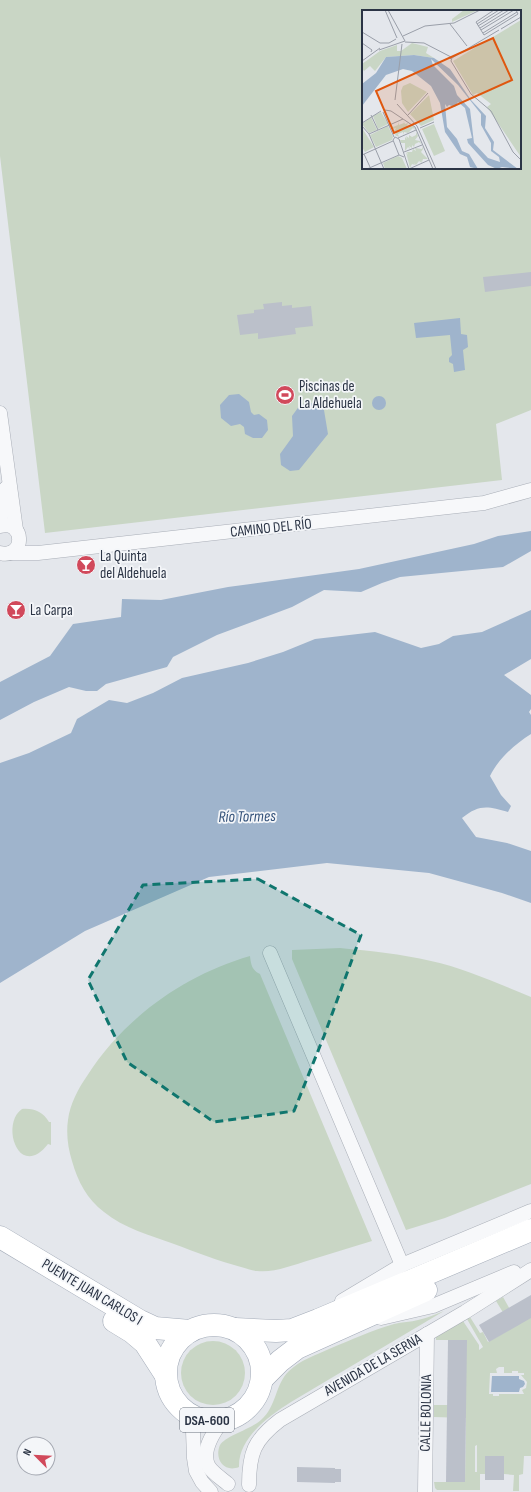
<svg xmlns="http://www.w3.org/2000/svg" width="531" height="1492" font-family="'Sofia Sans Condensed',sans-serif">
  <style>
    .green { fill: #c9d6c5; fill-rule: evenodd }
    .water { fill: #9fb4cc }
    .building { fill: #bbc0ca }
    .lines { fill: none; stroke-linecap: round; stroke-linejoin: round }
    .street-casing { stroke: #a9aeb7; stroke-width: 15 }
    .primary-casing { stroke: #a3abb8; stroke-width: 23 }
    .street { stroke: #f7f8fa; stroke-width: 14 }
    .primary { stroke: #fff; stroke-width: 22 }
    .marked { fill: #0f766e; fill-opacity: 0.2; stroke: #0f766e; stroke-width: 3; stroke-dasharray: 8 5; stroke-linejoin: round }
    .labels { text-anchor: middle; dominant-baseline: central; stroke-width: 3.5; stroke-linejoin: round; paint-order: stroke }
    .shield { fill: #f4f6f9; stroke: #676e7b; stroke-width: 1 }
    .shield-label { font-size: 14px; font-weight: bold; fill: #2b3445 }
    .poi-label { font-size: 15px; fill: #2b3445; stroke: #f4f6f9; text-anchor: start }
    .street-label { font-size: 15px; fill: #2b3445; stroke: #f4f6f9 }
    .water-label { font-size: 16px; font-style: italic; fill: #34527a; stroke: #f4f6f9 }
    .inset-road { fill: none; stroke: #9a9fa9; stroke-width: 1 }
    .view { fill: #df570f; fill-opacity: 0.15; stroke: #df570f; stroke-width: 2 }
    .inset-edge { fill: none; stroke: #2b3445; stroke-width: 2 }
  </style>
  <rect width="100%" height="100%" fill="#e4e7ec"/>
  <g class="green">
    <path d="M0,0H531V410L496,424L502,480L45,533L0,156ZM363,11H520V168H363Z"/>
    <path d="M340,948C371,951 401,954 431,961C464,968 499,984 531,997V1184L445,1218L406,1230L292,959V950Z"/>
    <path d="M250,956C251,965 252,970 260,974L372,1241C351,1247 331,1254 310,1260C293,1265 274,1273 257,1271C252,1271 246,1268 241,1267C218,1261 196,1252 174,1244C150,1235 123,1228 104,1212C87,1199 78,1182 72,1161C68,1148 66,1134 68,1120C70,1104 78,1089 87,1076C124,1018 184,975 250,956Z"/>
    <path d="M22,1109C34,1108 43,1112 49,1122H51V1145L48,1144C19,1181 0,1124 22,1109Z"/>
    <path d="M503,1297L512,1313L531,1318V1456H524L523,1474L519,1475V1491H513L514,1475L504,1474V1456H485V1474H480V1490H437L435,1488L434,1482H465L466,1418L434,1417V1405H465L466,1340H436V1337L463,1321L479,1345V1350L483,1347L467,1319L470,1317L480,1333L483,1332L488,1342L507,1331V1319L496,1301ZM499,1367H504V1373H512V1371H518V1373H524V1375H521L527,1382L526,1388L522,1390L524,1394H499V1396H493V1394H489L490,1373H497L496,1369ZM477,1445V1472H475V1446Z"/>
    <path d="M444,1311L291,1402C269,1416 238,1438 239,1467C224,1473 214,1459 220,1445C225,1436 251,1429 261,1420C277,1406 275,1384 289,1371C300,1360 316,1355 329,1349C351,1340 372,1330 394,1324C402,1322 411,1322 418,1320C427,1318 436,1314 444,1311Z"/>
    <circle cx="213" cy="1373" r="32"/>
  </g>
  <g class="water">
    <polygon points="460,318 461,334 467,335 468,347 463,350 465,370 454,372 453,364 449,362 449,358 452,355 450,335 416,338 414,323"/>
    <polygon points="239,394 249,402 251,412 254,415 259,414 267,420 268,430 262,438 253,438 245,434 244,427 240,424 231,426 221,418 220,405 229,395"/>
    <circle cx="379" cy="403" r="7"/>
    <polygon points="314,403 324,410 328,434 299,470 290,471 281,465 280,454 293,436 292,416 300,405"/>
    <polygon points="531,531 531,551 503,567 400,577 382,583 361,592 324,590 292,607 217,635 173,657 167,667 106,684 97,691 86,691 69,687 34,702 0,720 0,682 50,656 73,624 121,617 122,599 161,600 228,587 359,569 474,544 498,536"/>
    <path d="M531,610V659L504,675L531,695V709L529,712L531,715V734C514,745 499,758 490,776L501,795L511,806L508,812C488,806 479,804 462,818L476,837L507,843L531,851V903L502,893L429,873L327,863L209,877L85,931L0,983V763L29,753L71,733L77,719L109,700L127,703L153,693L182,678L248,663L283,652L315,639L375,632L421,648L439,644L453,636L482,632Z"/>
    <polygon points="492,1376 519,1376 519,1379 524,1381 525,1384 523,1387 520,1388 519,1392 491,1392"/>
  </g>
  <g class="building">
    <polygon points="531,272 531,286 485,292 483,277"/>
    <polygon points="282,302 282,306 292,305 292,308 311,306 313,326 295,328 296,334 258,339 258,333 240,335 237,315 254,313 254,310 264,309 263,304"/>
    <polygon points="531,1295 531,1318 489,1342 479,1325"/>
    <polygon points="448,1340 467,1340 465,1482 446,1482"/>
    <rect x="485" y="1456" width="19" height="24"/>
    <polygon points="297,1467 335,1468 335,1469 341,1469 341,1482 335,1482 335,1483 297,1482"/>
  </g>
  <g class="lines">
    <defs>
      <g id="street">
        <polyline points="0,413 16,530"/>
        <polyline points="0,519 3,510 6,488"/>
        <path d="M0,526C25,519 26,559 0,553"/>
        <polyline points="10,553 38,553 484,503 531,490"/>
        <polyline points="270,953 402,1265"/>
        <polyline points="342,1301 402,1265 531,1211"/>
        <polyline points="381,1318 433,1306 514,1272"/>
        <polyline points="187,1413 193,1431 194,1458 196,1471 202,1482 211,1492"/>
        <path d="M222,1421C213,1433 200,1452 209,1467C213,1473 222,1479 228,1484"/>
        <path d="M249,1485C249,1453 254,1440 280,1420L465,1312L531,1270"/>
        <polyline points="425,1492 427,1334"/>
      </g>
      <g id="primary">
        <polyline points="0,1237 140,1321 155,1328 190,1331"/>
        <polyline points="114,1321 132,1332 145,1343 165,1374"/>
        <circle cx="214" cy="1373" r="48"/>
        <polyline points="235,1329 276,1331 292,1330 318,1320 531,1230"/>
        <polyline points="262,1379 280,1361 297,1348 426,1290"/>
      </g>
    </defs>
    <use href="#street" class="street-casing"/>
    <use href="#primary" class="primary-casing"/>
    <use href="#street" class="street"/>
    <use href="#primary" class="primary"/>
  </g>
  <path class="marked" d="M258,879L361,935L324,1036L294,1111L214,1122L127,1062L88,980L143,885Z"/>
  <defs>
    <symbol id="stadium-disc" viewBox="-11 -11 22 22"><circle r="9.5" fill="#d1495b" stroke="#f4f6f9"/><path d="M0-5a6.5 5 0 1 0 0 10a6.5 5 0 1 0 0-10ZM-3.5-1.8h7v3.6h-7Z" fill="#fff"/></symbol>
    <symbol id="bar-disc" viewBox="-11 -11 22 22"><circle r="9.5" fill="#d1495b" stroke="#f4f6f9"/><path d="M-6-5H6L.8 .8V4.5H3.5V6h-7V4.5H-.8V.8Z" fill="#fff"/></symbol>
  </defs>
  <g fill-rule="evenodd">
    <use href="#stadium-disc" x="274" y="384" width="22" height="22"/>
    <use href="#bar-disc" x="75" y="554" width="22" height="22"/>
    <use href="#bar-disc" x="5" y="599" width="22" height="22"/>
  </g>
  <g class="labels">
    <rect class="shield" x="180" y="1408" width="54" height="24" rx="3"/>
    <g class="shield-label">
      <text x="207" y="1420">DSA-600</text>
    </g>
    <g class="poi-label">
      <text x="299" y="386">Piscinas de<tspan x="299" dy="17">La Aldehuela</tspan></text>
      <text x="100" y="556">La Quinta<tspan x="100" dy="17">del Aldehuela</tspan></text>
      <text x="30" y="610">La Carpa</text>
    </g>
    <g class="street-label">
      <text transform="translate(271 528) rotate(-6)">CAMINO DEL RÍO</text>
      <text transform="translate(92 1292) rotate(31)">PUENTE JUAN CARLOS I</text>
      <text transform="translate(373 1365) rotate(-30)">AVENIDA DE LA SERNA</text>
      <text transform="translate(426 1413) rotate(-89)">CALLE BOLONIA</text>
    </g>
    <g class="water-label">
      <text transform="translate(247 817) rotate(-1)">Río Tormes</text>
    </g>
  </g>
  <g transform="translate(362 10)">
    <rect width="159" height="159" fill="#e4e7ec"/>
    <path d="M102,0H116L90,12V9ZM159,10V147L125,97L129,94L115,83L111,85L91,51ZM50,33L66,37L64,43L72,48L52,45L24,47L13,61L8,56L2,61L0,58V54L18,41L35,35V41H39ZM48,73L65,82L46,102L40,93L39,81L41,76ZM67,85L72,110L59,116L48,104ZM19,102L26,114L16,119L11,106ZM9,107L15,120L7,123L0,114ZM41,110L43,114L46,113L45,116L49,115L52,117L53,120L51,118L46,123L42,122V125L41,122L36,124L37,127L33,125L35,121H32L34,118L31,119L29,115L31,117L36,115V112L37,115L42,113ZM72,114L83,141L72,146L60,119ZM26,116L31,127L30,130L14,137L8,125ZM0,118L12,137L3,142L0,137ZM54,122L56,126L53,130L58,131L59,134L57,132L53,134L52,137L50,135V138L47,136L48,139L46,137L43,141V133H39L38,130H43V127L45,129L44,126L47,128V125L50,127L54,125ZM60,136L61,139L59,142L66,149H61L60,152L59,150L60,153L57,151L54,155L52,153L53,155L50,154L48,158L44,142L46,145L45,142H50L51,139L54,141L53,138L60,139ZM36,146L40,148L45,159H23L21,153Z" fill="#c9d6c5"/>
    <path d="M52,45L72,48L88,59L109,90L124,106L123,118L132,132L131,140L156,159L140,157L135,159L126,155L106,133L105,129L110,128L103,98L96,92L93,97L87,95L85,97L83,94L85,117L95,129L100,141L107,144L116,159L108,157L105,147L98,144L83,122L78,93L69,76L50,61L41,59L24,65L0,96V74L14,63L24,47ZM69,49L96,75L119,104V115L129,133V141L137,147L138,152L126,148L112,133L108,99L95,85L92,76L71,55Z" fill="#9fb4cc" fill-rule="evenodd"/>
    <path class="inset-road" d="M23,0L35,28M132,0L114,12L122,25L156,4L154,0M88,14L105,36M115,14L137,0M116,16L142,0M118,18L147,0M139,19L159,7M119,20L152,0M0,22L18,33H27L34,29M121,23L155,2M41,26L63,16L92,13L118,0M43,32L62,33L89,47M0,33L10,40L9,42M17,40L43,31L26,0M90,48L137,20M88,49L90,47L89,51L109,84L129,101L151,142L159,150M0,51L18,38M33,90L40,34M35,94L55,116L74,159M23,100L29,101L53,117L71,159M21,102L32,127M9,105L16,120M46,105L66,83M0,113L19,101M0,116L7,124L22,159M58,118L72,112M7,124L41,109M36,128L54,120M42,142L60,135M2,144L8,157M0,145L31,131M42,147L37,145L31,130L33,127L37,129L47,159M5,159L37,145M47,159L67,150"/>
    <path class="view" d="M131,28L150,70L32,123L14,81Z"/>
    <rect width="159" height="159" class="inset-edge"/>
  </g>
  <g transform="translate(36 1456) rotate(294)"><circle r="19" fill="#f4f6f9" stroke="#a4a8b1"/>
  <path d="M0-3L7 15L0 10L-7 15Z" fill="#d1495b"/>
  <text y="-6" font-size="11" font-weight="bold" text-anchor="middle" fill="#2b3445">N</text>
  </g>
</svg>
